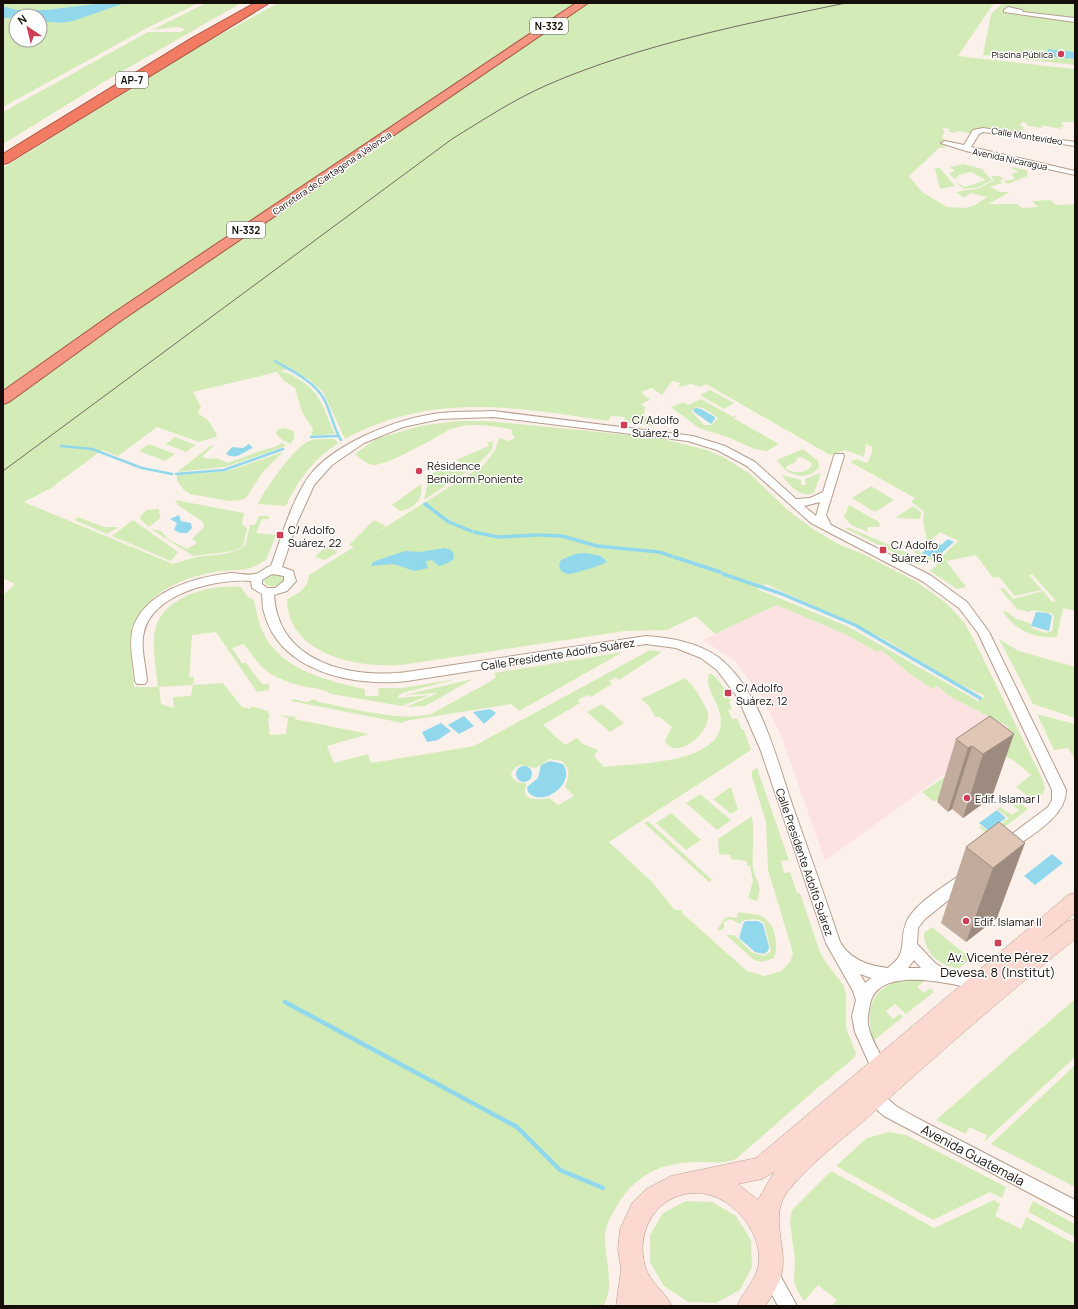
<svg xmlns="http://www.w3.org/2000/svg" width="1078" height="1309" font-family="Manrope,sans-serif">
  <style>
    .education { fill: #fde2e2 }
    .green { fill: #d3ecb7; fill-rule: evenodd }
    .water { fill: #91d8ed }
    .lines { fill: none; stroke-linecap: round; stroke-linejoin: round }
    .stream-far2 { stroke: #91d8ed; stroke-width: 2.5 }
    .stream-far1 { stroke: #91d8ed; stroke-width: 3.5 }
    .stream { stroke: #91d8ed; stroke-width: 4.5 }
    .minor-casing { stroke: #b79e8d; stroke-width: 2 }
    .secondary-casing { stroke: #b79e8d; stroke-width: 1 }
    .trunk-casing { stroke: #a55643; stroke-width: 2 }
    .motorway-casing { stroke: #a55643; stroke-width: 2 }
    .minor { fill: #fff; fill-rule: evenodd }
    .secondary { fill: #fbd8d0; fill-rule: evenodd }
    .trunk { fill: #f49682; fill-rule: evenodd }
    .motorway { fill: #f27c63; fill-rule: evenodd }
    .tram { stroke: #726962; stroke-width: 1 }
    .wall { fill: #c1ab9c }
    .shaded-wall { fill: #9d8b7f }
    .building { fill: #e0c7b5; stroke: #9d8b7f }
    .poi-dot { fill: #ce3e55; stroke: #fff; stroke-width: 1.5 }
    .labels { text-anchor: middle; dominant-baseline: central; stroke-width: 3; stroke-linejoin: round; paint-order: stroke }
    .far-poi-label { font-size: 9px; fill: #160e08; stroke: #fff; text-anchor: end }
    .far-street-label { font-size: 9px; fill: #160e08; stroke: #fff }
    .shield { fill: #fff; stroke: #5c5652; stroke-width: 1 }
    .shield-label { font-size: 10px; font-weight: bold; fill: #160e08 }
    .poi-label { font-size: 11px; fill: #160e08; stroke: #fff; text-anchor: start }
    .street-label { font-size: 11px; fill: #160e08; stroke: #fff }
    .near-poi-label { font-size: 13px; fill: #160e08; stroke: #fff }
    .near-street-label { font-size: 13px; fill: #160e08; stroke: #fff }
  </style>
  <rect width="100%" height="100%" fill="#fcf1ea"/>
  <polygon class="education" points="777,605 847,635 877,652 881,650 909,673 932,689 938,686 949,696 1009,727 825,861 782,738 760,694 735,661 703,640"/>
  <g class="green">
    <path d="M3,3H199L147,28L3,107ZM16,16H40V40H16Z"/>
    <polygon points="206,3 241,3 112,77 3,144 3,112 148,32 181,32 185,29 178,27 152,30"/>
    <path d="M278,3H994L958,56L1075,69V122H1061L1064,127H1060L1061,129L1041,125L1043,128L1027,126L1026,123L1022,122L1020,126L1024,127L1020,133C1006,131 982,122 970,133L958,131L954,133L948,131L950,129L944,128L942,130L945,131L942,137L947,142L942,145L948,147L939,148L909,176L922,192L947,207L965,208L975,205L987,197L971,193L964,198L956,192L980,188L994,180L991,176H999L1004,179L1000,180L1002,183L990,187L1000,192H1010L988,204H1017L1022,208L1038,207L1032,201H1035L1050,200L1056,205L1075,204V611L1063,608L1057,637C1034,639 1015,630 1003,612L1006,611L1016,619L1030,623L1032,628L1045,633L1052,631L1054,617L1052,613L1031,610L1030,612L1017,609L1000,589L1004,588L1013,599L1043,591L1052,602L1056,601L1032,574L1029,575L1042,590L1015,596L999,577L993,578L976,555L946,561L966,587L957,589L930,571L938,564L914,552L927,540L923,521L924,511L911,502L915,498L850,462L856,459L867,463L872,453V447L866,444L864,457L845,450L830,455L706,384L700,387L691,384L678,387L681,383L672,381L662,395L652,388L641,392L650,400L641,404L645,407L644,416L654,424V426L644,425L645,422L623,423L625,417L611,416L608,421C515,407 432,392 345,439L323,392L310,380L290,368L280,372C287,372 292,375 297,378C323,394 323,409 335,434L311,436L313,429L302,412L295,388L284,381L277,372L193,392L201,407L198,411L199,414L208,420L217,435L216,437L199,442L157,427L118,456L102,450L51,488L24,502L173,564C181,561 189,559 197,557C214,554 231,556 245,546L250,525H255L259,516H269V519H262L256,533L276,535L266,560C245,574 236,568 214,572C181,578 140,596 131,632C129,642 133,675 134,687H158C156,671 151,641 156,626C167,595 212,584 241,587L247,596L254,600C256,610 258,621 262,630C279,670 328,681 365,689V696H378L379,688H402L457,679L402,693L398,696L399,698L430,695L402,706L331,694C321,687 313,689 302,686C290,683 272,677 263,668C256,661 250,652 244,644L232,648L242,663H246L262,684H269V690L257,692L216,632L192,635L189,677H194L193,685L223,683L242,707L251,709L250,706L268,711L270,717L268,718L270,735L286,734L288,718L278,715L297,717L294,719L369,734L327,746L334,763L368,754L371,763L474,746L650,650L662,652L619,680L616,677L609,681L612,684L591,697L587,695L578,700L580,703L543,725L565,745L577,738L583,744L598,750L594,756L604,767C635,763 731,765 720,714C718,702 704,686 709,674L711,673L720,682L731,701L729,702L732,709L728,710L732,719L737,718L742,730H744L751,750L609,842L652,882L675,910H682V913L747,971L765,976L781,971L790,962L793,953L768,870L766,822L752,777V771L757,768L789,860L781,861L784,873L790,872L797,893H800L820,952L825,961L844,986L846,994V1028L856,1053L855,1057L814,1091L736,1159C723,1164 717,1162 704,1162C686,1162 670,1163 653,1171C639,1178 628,1188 620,1201C614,1211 606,1223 605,1234C604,1257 616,1287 603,1306H3V595L15,584L3,578V168L200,46ZM940,532L958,541L937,561L919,552ZM193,685L191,696L173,697L174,708L161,704L159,687ZM550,759L562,761C571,771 569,775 565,787L574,796L558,805L549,798C537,800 519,802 527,783C519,783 514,782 511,774C518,759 526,768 536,768Z"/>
    <polygon points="1003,3 1075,3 1075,65 983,55 991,14"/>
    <polygon points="963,164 982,169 992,180 979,187 964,189 955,182 965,187 986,180 971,172 958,175 958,177 954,179 949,173 955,171 950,167"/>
    <polygon points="1013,167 1026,170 1028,171 1027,176 1008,184 1003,181 1015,179 1011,174 1018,172 1011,168"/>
    <polygon points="935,168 940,168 955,186 940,189"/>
    <polygon points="710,390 734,403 724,409 700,395"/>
    <path d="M701,399L733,417L736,415L737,416L733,419H735L779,444L767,451L754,449L730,438L699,428L671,407L684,402L688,405ZM697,407L703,408L718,418L711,425H704L692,412V410Z"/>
    <path d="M456,421H488L599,432L663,439L707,450L725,458L750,474L789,511L813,529L840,545L863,554L917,582L946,603L964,622L975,642L1042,778L1045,788L1044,793L1033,800L1016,787L1031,775L1013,760L1003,755L973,754L1009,727L949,696L938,686L932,689L909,673L881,650L877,652L847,635L777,605L715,634L696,616L667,630L625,631L401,665C357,668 288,655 287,599C298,594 308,588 309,575L354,547L349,545L374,520L386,526L368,538L484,465L495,450L499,438L509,441L515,438L511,432L513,430C494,426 468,421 449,430C437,437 387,466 373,465C366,464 360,458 355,454L376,439L420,426ZM766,584L856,625L886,640L947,678L985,696L978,701L847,626L757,589Z"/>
    <polygon points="284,428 294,431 294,439 290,444 282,440 276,434 278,429"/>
    <polygon points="175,437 196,445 186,452 166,444"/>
    <path d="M325,439H335L338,443C314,459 298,479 286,506L258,504C264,490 295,446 309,441C314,439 320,439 325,439Z"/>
    <polygon points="493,441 492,450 474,468 470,468 456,460 489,446 487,443"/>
    <polygon points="282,443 286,445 284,447 225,467 177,472 210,446 214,445 202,457 210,459 217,458 228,463 260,451 274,447"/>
    <polygon points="149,444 175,454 165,461 139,451"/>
    <path d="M803,449L818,461L819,467C806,483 785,475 777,460ZM801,457L812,463L811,467C804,474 794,473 786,469L787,466L796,462L797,458Z"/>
    <polygon points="283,452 262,473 246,498 240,500 229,501 190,494 184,490 177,481 177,475 228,471"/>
    <polygon points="453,462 467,468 468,471 424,500 428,481 424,478"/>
    <path d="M821,473L814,493C799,499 790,484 781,475L801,480V485H806L805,479Z"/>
    <path d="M421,484C424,499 414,509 400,511L392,505Z"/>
    <polygon points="871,486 894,500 875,512 852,498"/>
    <polygon points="175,500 244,513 242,524 247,528 243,546 234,551 193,556 151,529 161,531 168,539 187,549 197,543 192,539 204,527 203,522 178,505"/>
    <polygon points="849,505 879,522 880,527 867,527 868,532 851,525 844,517"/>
    <polygon points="913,506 921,512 920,519 895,518"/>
    <polygon points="159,509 160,518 149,527 140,519 141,515 147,510"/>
    <polygon points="78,517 104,527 119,527 107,534 74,520"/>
    <polygon points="133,520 178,552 171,561 112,536"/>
    <polygon points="845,528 850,528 924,560 918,565"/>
    <polygon points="326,546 338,552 325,560 315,557"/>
    <path d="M276,574L282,576L284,580C278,587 273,587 266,585L264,580L268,575Z"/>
    <polygon points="999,639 1019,651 1075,667 1075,718 1033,704"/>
    <path d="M623,652L519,711L511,704L405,721L403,723L291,701L292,699L307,702L314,699L319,702C352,708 399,722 431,714L491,681L496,677L494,673Z"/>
    <path d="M685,678C692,684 695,689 700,697C703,703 707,708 708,714C710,735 675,761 665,741L672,727L660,717H655L649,706L641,699Z"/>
    <polygon points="473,679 425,706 406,707 438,693 404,695"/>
    <polygon points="602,704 624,723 610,732 587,712"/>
    <polygon points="1037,714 1075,724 1075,759 1068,748 1054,750"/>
    <polygon points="945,777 957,786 934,802 922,792"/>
    <polygon points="731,787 738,810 731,814 713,799"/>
    <polygon points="700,794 731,820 717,830 686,803"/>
    <polygon points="1012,797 1028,809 992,837 979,827 981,826 990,832 1009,818 997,809 1000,807 1012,815 1019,810 1007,801"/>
    <polygon points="671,813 701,840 686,850 656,823"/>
    <path d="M752,816C755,833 752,850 753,867C755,883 764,881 757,901L748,898L753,881L750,866H747V861L731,859L730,855L719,854L718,839Z"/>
    <polygon points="648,821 712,880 709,882 644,823"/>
    <path d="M738,912C746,914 756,913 763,917C776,925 779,946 774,958L762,962L754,960L726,935H734L752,952L764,956L771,951L764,923C759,918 749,919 742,921L740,924L730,919L724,922V928L720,931L717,929C725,922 720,914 737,918Z"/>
    <path d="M932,927L971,959L959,968C940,967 924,953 924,933Z"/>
    <path d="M908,978L927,979L917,987L924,993L930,988L934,992L906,1014L895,1004L886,1011L893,1019L900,1014L903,1017L873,1041C868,1021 866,998 887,986C893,982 901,980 908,978Z"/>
    <polygon points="1075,999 1075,1057 984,1142 987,1135 969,1127 966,1134 936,1120"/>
    <polygon points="1075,1065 1075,1187 991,1144"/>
    <polygon points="889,1132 906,1135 1006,1187 1002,1198 990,1192 933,1220 836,1166 867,1138"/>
    <polygon points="831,1171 934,1228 994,1200 1000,1204 995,1216 1021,1229 1026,1217 1075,1244 1075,1306 832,1306 837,1300 818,1285 804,1301 798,1292 794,1281 795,1260 790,1222 792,1210"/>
    <polygon points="686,1201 712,1202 736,1216 751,1240 752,1267 740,1290 716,1303 688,1302 664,1286 650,1262 650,1235 663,1213"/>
    <polygon points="1033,1201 1075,1224 1075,1237 1028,1212"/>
  </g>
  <g class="water">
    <polygon points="104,3 122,4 73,21 61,23 40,21 40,16 16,16 16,18 3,18 3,6 16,10 46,10"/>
    <polygon points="1048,49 1075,52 1075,59 1047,56"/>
    <polygon points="696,408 701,409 715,417 715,419 711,424 694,412 693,409"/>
    <path d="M249,444L253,448C244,451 237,461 226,454L232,447L243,448Z"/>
    <polygon points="179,515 181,521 191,523 192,528 187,533 180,533 174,530 177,523 170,519"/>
    <polygon points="948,539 954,542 935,559 922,553 934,542 941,545"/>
    <polygon points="445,548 451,550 454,554 453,560 446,564 439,566 432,560 426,561 428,568 414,571 394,564 371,566 373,562 378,560 405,551 420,552"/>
    <path d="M586,553L601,556L607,562C605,564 573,574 570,574C567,574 564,573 561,571L559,565L561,560L575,554Z"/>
    <polygon points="1036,612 1048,613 1052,616 1049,631 1031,626"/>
    <polygon points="490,709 496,713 484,724 473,712"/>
    <polygon points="464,716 474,726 459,734 448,725"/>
    <polygon points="441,723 451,731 438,740 427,742 422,732"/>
    <path d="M550,761L563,764C577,783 542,809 528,792L527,787L538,778L541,765Z"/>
    <circle cx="524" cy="774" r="8"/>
    <polygon points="997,810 1006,818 989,831 979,823"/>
    <polygon points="1052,854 1063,863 1035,885 1024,876"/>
    <polygon points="746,921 758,921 763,924 769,947 768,951 764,954 755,952 739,938 744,922"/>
  </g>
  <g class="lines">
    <g class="stream-far2">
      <path d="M275,361C292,371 314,381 324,399C331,412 333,427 341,440"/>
      <polyline points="311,437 338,436"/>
      <polyline points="61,446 92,449 142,468 172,474"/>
      <polyline points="176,474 224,470 283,449"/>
    </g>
    <g class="stream-far1">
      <polyline points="425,504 432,509"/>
      <polyline points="434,511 449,522 471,531"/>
      <polyline points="474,532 498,537 537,535"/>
      <polyline points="540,535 562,536 597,546 659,552 671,556"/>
      <polyline points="674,557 720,572"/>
      <polyline points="723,574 782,594 855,625 980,698"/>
    </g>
    <polyline class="stream" points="285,1002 517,1127 560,1170 603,1188"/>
    <defs>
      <g id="minor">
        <polygon points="1008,7 1022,10 1023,12 1075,18 1075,22 1004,12 1004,10"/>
        <polygon points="983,128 1075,142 1075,146 983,132 979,134 971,147 1075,171 1075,175 966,151 941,143 945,141 964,145 973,130"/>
        <path d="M493,411L693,436L725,446L755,462L796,499L810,498L823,492L834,456L835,454H843L844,456L826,515L831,525L930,575L967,602L989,632L1066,790C1066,818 1030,835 1010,851L1005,852L1000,851L998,847L1000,843L1048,807L1052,800V790L978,633L959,608L922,581L811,523L747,466L717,450L688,441L493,417L440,419L403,427L364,443L332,465L314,485L297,523L282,567L293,571L296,581L287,591L274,595C278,663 351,679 407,672L646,636C671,638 697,642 718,657C761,690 776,758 793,807C809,852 825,897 840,942C850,959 868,966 888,968L890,966C910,952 897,936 909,917C921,899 944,887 961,874L966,872L971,874L973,878L971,882L925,919L918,928L917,944L935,963L944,969L980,978L985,979L987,984L985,989L980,990C953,984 878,964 870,1004C869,1011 867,1017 868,1025C871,1040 880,1053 887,1067L885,1072L879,1074L873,1072L855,1032L852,1016L856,1000L853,991L826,943L761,751L738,698L717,670L701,658L676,648L646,644L407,681C354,687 279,672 264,612C262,607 263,600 262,594L252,588L251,581C217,578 153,593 144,632C140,647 146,666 147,681L145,684H137L135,681C134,666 129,648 132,632C141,592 195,577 231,573C238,573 248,576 255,574C261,573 265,567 271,566C281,539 289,509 304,484C325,446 399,417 441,413C458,411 476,412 493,411ZM820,502L816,516L804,506ZM272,574L284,576V581L275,588H267L262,584V580ZM914,960L921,968H908ZM860,974L871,978L865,983Z"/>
        <polygon points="874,1090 880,1092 896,1106 915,1117 1075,1200 1075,1217 884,1116 868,1102 866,1097 868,1092"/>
        <polygon points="769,1263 775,1266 797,1306 778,1306 760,1272 763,1266"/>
      </g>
      <path id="secondary" d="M1075,893V913L1040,943L1068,921L1075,919V939C1007,994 940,1052 875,1111C847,1136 811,1162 788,1191C772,1211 782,1236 783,1259C784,1276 775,1292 765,1306H737C744,1290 758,1279 759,1260C760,1228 729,1193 696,1193C657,1193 635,1231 645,1266C649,1282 665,1291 672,1306H616L621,1270L618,1249L620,1229L632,1203L646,1189L671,1176L756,1158L1068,895ZM774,1172L758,1200L738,1184L762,1179Z"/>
      <polygon id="trunk" points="576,3 588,3 122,320 9,402 3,404 3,391 112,314"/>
      <polygon id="motorway" points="255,3 269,3 8,163 3,164 3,154 192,38"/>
    </defs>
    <use href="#minor" class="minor-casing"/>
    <use href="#secondary" class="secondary-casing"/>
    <use href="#trunk" class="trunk-casing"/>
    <use href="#motorway" class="motorway-casing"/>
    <use href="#minor" class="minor"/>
    <use href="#secondary" class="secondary"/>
    <use href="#trunk" class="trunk"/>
    <use href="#motorway" class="motorway"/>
    <path class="tram" d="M3,471L452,139C483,120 513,100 547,85C642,44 744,24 846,3"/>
  </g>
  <g class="wall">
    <polygon points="990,716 992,797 963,818 952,809 948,812 937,802 956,739"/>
    <polygon points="999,822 997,918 966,942 941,923 966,847"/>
  </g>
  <g class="shaded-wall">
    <polygon points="1014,734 992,797 963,818 983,754"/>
    <polygon points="972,746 952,809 948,812 968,748"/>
    <polygon points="1025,843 997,918 966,942 993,868"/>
  </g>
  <g class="building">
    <polygon points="990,716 1014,734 983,754 972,746 968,748 956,739"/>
    <polygon points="999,822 1025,843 993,868 966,847"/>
  </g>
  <g class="poi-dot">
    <circle cx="1061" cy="54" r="4"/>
    <rect x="620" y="421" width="8" height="8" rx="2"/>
    <circle cx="419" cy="471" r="4"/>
    <rect x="276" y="531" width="8" height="8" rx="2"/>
    <rect x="879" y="546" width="8" height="8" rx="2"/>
    <rect x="724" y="689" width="8" height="8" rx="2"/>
    <circle cx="967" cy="798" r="4"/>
    <circle cx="966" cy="921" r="4"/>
    <rect x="994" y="939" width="8" height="8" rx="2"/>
  </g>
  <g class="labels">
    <g class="far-poi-label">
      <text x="1053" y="54">Piscina Pública</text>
    </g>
    <g class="far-street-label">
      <text transform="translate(1027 136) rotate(9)">Calle Montevideo</text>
      <text transform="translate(1010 159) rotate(12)">Avenida Nicaragua</text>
      <text transform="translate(332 173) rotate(-34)">Carretera de Cartagena a Valencia</text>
    </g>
    <g class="shield">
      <rect x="530" y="18" width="38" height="16" rx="3"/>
      <rect x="116" y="72" width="32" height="16" rx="3"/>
      <rect x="227" y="222" width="38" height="16" rx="3"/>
    </g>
    <g class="shield-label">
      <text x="549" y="26">N-332</text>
      <text x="132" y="80">AP-7</text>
      <text x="246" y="230">N-332</text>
    </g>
    <g class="poi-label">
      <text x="632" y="419">C/ Adolfo<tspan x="632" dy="13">Suárez, 8</tspan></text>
      <text x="427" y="465">Résidence<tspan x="427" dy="13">Benidorm Poniente</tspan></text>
      <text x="288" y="529">C/ Adolfo<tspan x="288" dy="13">Suárez, 22</tspan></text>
      <text x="891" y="544">C/ Adolfo<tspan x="891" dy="13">Suárez, 16</tspan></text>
      <text x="736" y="687">C/ Adolfo<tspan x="736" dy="13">Suárez, 12</tspan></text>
      <text x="975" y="798">Edif. Islamar I</text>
      <text x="974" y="921">Edif. Islamar II</text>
    </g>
    <g class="street-label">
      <text transform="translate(558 654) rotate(-9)">Calle Presidente Adolfo Suárez</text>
      <text transform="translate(805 862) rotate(71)">Calle Presidente Adolfo Suárez</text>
    </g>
    <g class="near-poi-label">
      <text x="998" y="957">Av. Vicente Pérez<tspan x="998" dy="15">Devesa, 8 (Institut)</tspan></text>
    </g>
    <g class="near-street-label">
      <text transform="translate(973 1155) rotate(28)">Avenida Guatemala</text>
    </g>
  </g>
  <rect width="1078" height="1309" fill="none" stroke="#160e08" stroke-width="8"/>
  <g transform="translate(28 28) rotate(325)"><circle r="19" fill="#ffffff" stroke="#a29f9c"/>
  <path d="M0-3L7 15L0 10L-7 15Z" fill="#ce3e55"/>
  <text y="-6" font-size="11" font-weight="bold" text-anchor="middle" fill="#160e08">N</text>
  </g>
</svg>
